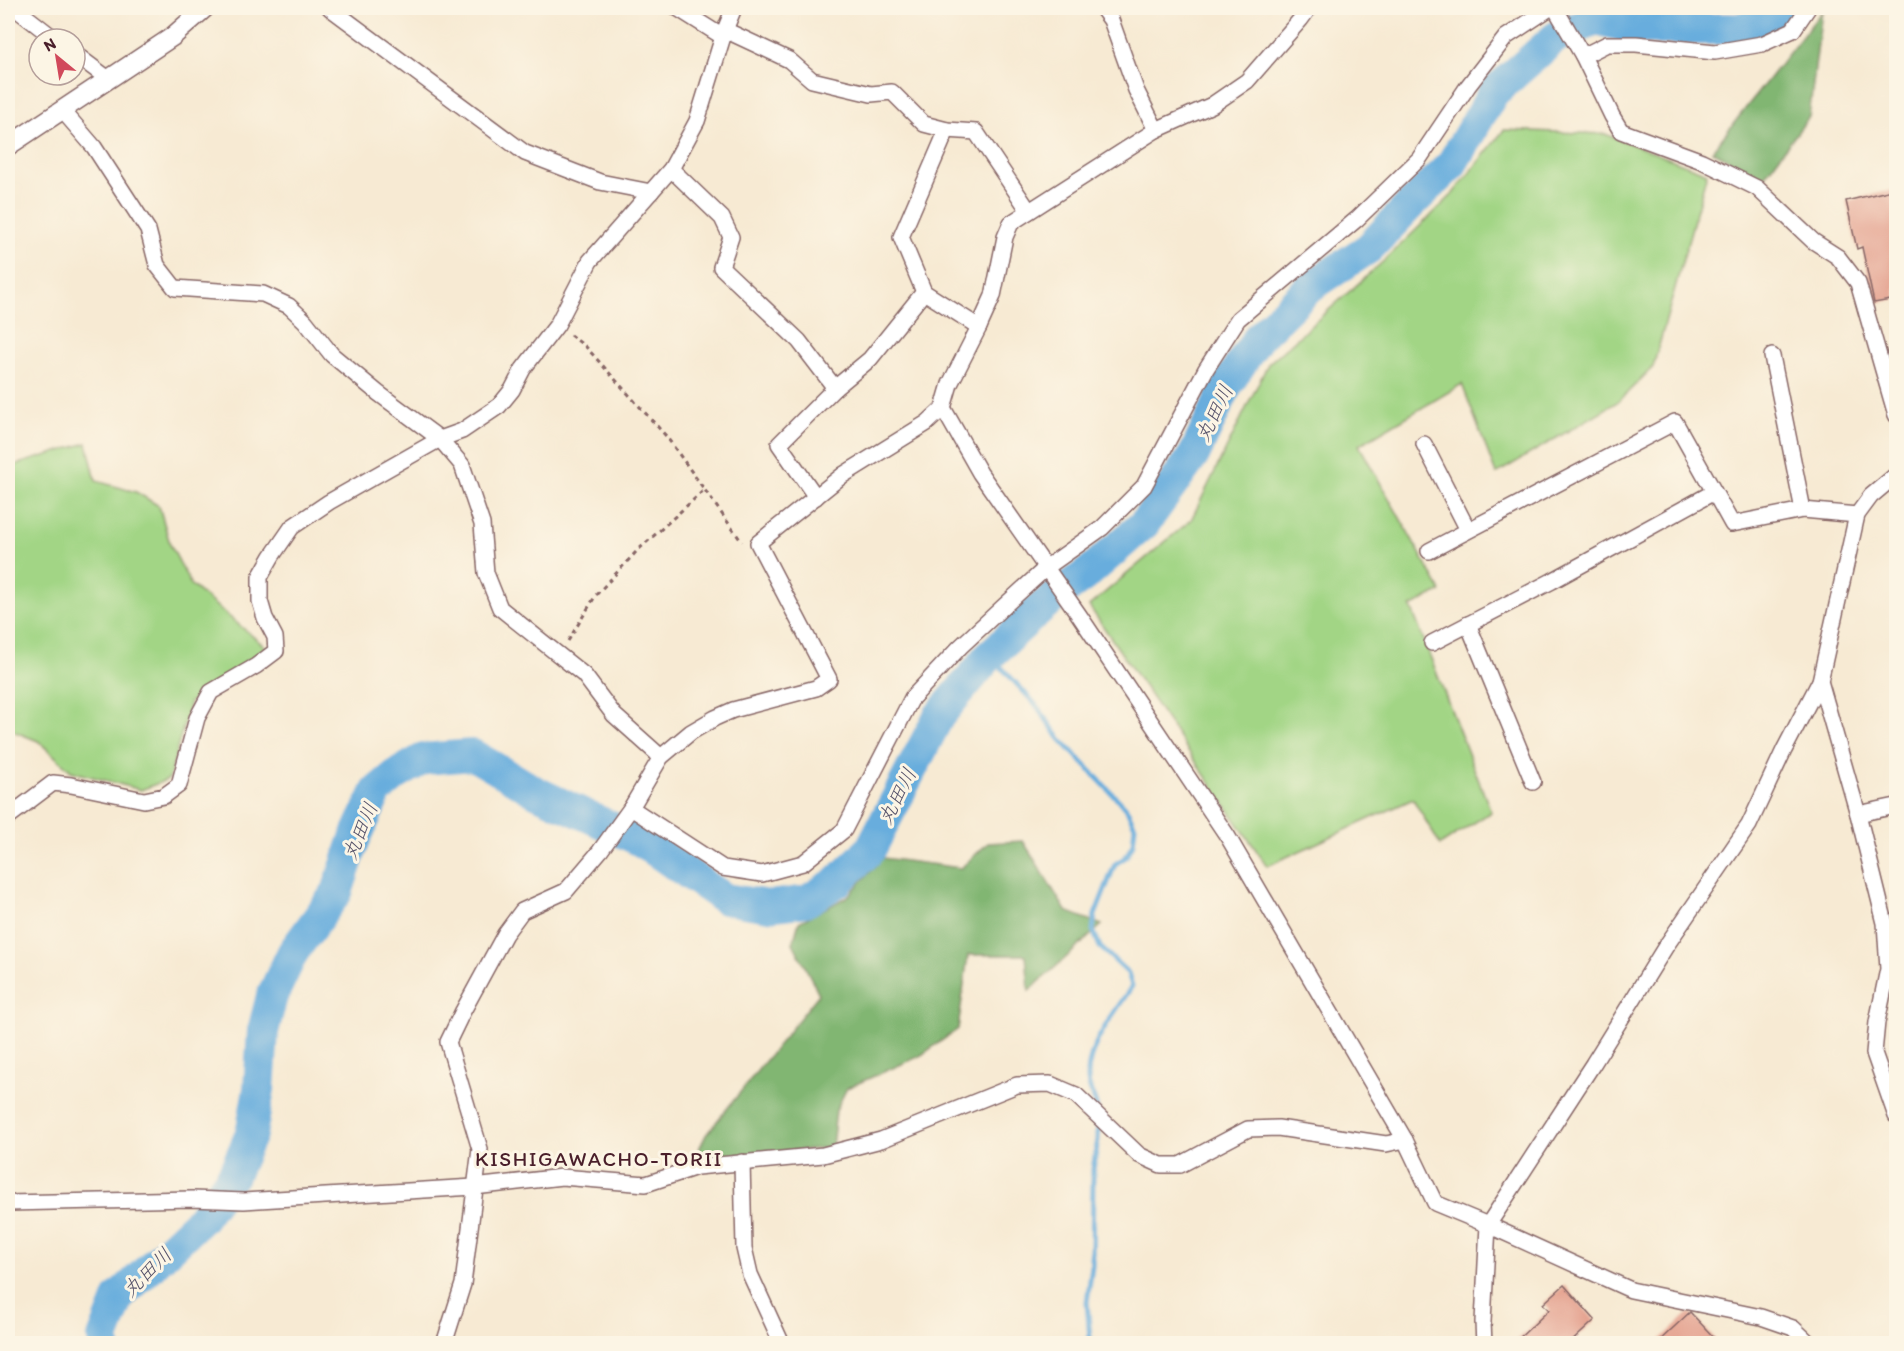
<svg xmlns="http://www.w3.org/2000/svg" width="1904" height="1351" font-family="Itim,'Klee One',sans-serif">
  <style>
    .green { fill: #a2d585; stroke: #767a58; stroke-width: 1.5 }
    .forest { fill: #81b672; stroke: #666a4e; stroke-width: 1.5 }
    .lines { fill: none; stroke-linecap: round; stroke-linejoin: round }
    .stream { stroke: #67addd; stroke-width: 5 }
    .river { stroke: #67addd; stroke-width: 32 }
    .building { fill: #e5a492 }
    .minor-casing { stroke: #876666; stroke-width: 18 }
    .tertiary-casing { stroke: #876666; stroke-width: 21 }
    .path { stroke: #876666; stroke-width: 3; stroke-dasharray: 4.5 4.5; stroke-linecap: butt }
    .minor { stroke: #fff; stroke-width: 15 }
    .tertiary { stroke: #fff; stroke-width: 18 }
    .labels { text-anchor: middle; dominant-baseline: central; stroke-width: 6; stroke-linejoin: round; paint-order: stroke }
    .water-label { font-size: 20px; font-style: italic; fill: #545169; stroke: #fcf5e5 }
    .quarter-label { font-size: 21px; letter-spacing: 1.5px; fill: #4a1f2b; stroke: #fcf5e5 }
  </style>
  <rect width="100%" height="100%" fill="#fcf5e5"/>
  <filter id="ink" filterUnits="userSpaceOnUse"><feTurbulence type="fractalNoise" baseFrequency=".0167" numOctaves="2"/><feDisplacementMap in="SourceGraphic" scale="12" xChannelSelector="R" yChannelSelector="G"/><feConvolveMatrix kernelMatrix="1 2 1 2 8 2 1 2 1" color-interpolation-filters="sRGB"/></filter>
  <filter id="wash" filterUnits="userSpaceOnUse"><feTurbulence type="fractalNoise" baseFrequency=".008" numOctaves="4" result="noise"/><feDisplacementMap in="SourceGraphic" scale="24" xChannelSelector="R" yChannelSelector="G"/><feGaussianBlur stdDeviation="1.35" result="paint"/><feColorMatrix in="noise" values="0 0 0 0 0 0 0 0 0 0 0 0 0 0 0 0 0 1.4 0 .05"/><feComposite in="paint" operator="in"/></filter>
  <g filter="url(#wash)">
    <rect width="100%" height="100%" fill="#f7ead3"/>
    <g class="green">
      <polygon points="1504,130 1605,134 1707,173 1653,367 1619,401 1496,474 1462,384 1359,445 1441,591 1411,607 1491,812 1440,845 1413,799 1267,866 1089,606 1191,520 1268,364 1387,258 1451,196"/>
      <polygon points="87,443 96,481 136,492 159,506 170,544 191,585 268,649 190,702 169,779 141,790 71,771 38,741 8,729 8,467"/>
    </g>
    <g class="forest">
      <polygon points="1822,11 1809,117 1763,178 1712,151"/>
      <polygon points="1023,841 1066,911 1102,925 1029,991 1026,955 968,955 958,1029 920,1056 847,1088 836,1110 832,1147 693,1161 706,1135 819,994 793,943 799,922 847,897 883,858 961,868 988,843"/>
    </g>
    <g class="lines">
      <g class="stream">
        <path d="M990,655L1036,705L1060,739L1126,808L1135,826L1133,844L1126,857L1115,864L1095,915L1093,930L1100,947L1128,973L1132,986C1115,1013 1086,1046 1088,1079C1088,1090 1097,1100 1097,1111"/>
        <polyline points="1098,1120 1098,1140 1093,1169 1092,1266 1087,1302 1090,1339 1099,1344"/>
      </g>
      <polyline class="river" points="104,1344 103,1338 119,1297 201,1219 233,1175 251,1134 259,1089 263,1031 272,996 293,952 337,892 354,841 377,791 396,775 423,759 473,755 536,792 641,841 725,899 769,906 807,901 837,882 870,850 939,716 990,655 1044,605 1088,573 1144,524 1194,455 1227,385 1258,338 1310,287 1369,248 1410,205 1451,165 1494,92 1556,37 1596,20 1633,29 1739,29 1769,19 1782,8"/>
    </g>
    <g id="blocks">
      <g class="building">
        <polygon points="1896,189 1896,299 1874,303 1862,247 1857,249 1846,201"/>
        <polygon points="1564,1285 1595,1320 1569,1344 1513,1344 1549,1310 1543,1304"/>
        <polygon points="1690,1312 1720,1344 1656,1344"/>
      </g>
    </g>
  </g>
  <g filter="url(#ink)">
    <use href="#blocks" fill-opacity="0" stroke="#876666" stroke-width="1.5"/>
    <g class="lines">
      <defs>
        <g id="minor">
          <polyline points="15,8 55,39"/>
          <polyline points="330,8 525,153 600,182 651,192"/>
          <polyline points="677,8 723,37"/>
          <polyline points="1102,8 1111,20 1136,90 1156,130"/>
          <polyline points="1555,8 1583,56 1612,116 1621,131 1702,161 1757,188 1813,241 1838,257 1858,283 1896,415"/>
          <polyline points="725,30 789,60 812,80 871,94 892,92 924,124 947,130 976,132 1029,211"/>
          <polyline points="75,54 107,78"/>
          <polyline points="1583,56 1607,44 1636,44 1715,52 1762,44 1793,30 1808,8"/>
          <polyline points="63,111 94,147 148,230 157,265 175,288 263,294 289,306 305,321 332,355 378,393 440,439 462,465 482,524 486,573 500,608 584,675 614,715 661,757"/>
          <polyline points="947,130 901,237 924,292 979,327"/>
          <polyline points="671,169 722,218 731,237 721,267 799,341 835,388 779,444 816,497"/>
          <polyline points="1772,356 1803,510"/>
          <polyline points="835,388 870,359 924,292"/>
          <polyline points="943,408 980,473 1079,615 1228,837 1405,1140 1435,1203 1488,1225 1631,1290 1761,1317 1793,1328 1810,1344"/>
          <polyline points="1424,444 1468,530"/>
          <polyline points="1429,551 1675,422 1732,524 1803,510 1857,515"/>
          <polyline points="1468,624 1533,782"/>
          <polyline points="1432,643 1552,581 1714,492"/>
          <polyline points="1820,681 1858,814 1885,923 1888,969 1877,1022 1874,1053 1896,1116"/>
          <polyline points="631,808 723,868 762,874 803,863 844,830 912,698 960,647 1003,607 1047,567 1102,528 1144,486 1206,369 1238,319 1357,219 1419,159 1468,86 1506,37 1550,8"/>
          <polyline points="1858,814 1896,806"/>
          <polyline points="8,817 53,783 71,785 144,800 164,796 179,785 197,718 211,692 256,666 276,651 275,637 265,618 260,601 260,577 272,556 292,527 329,502 440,439 462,431 499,406 512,390 523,369 557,325 590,261 671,169 697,121 725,30 734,8"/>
          <polyline points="742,1162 744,1248 750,1274 782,1344"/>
          <polyline points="8,1203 192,1199 244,1201 474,1187 562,1177 646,1184 697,1167 823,1155 881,1140 1017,1085 1050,1084 1076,1095 1139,1155 1161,1165 1180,1165 1248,1129 1278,1128 1386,1144 1405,1140"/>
          <polyline points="444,1344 463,1284 480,1149 448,1042 463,1011 505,934 522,911 566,891 600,851 631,808 661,757 691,732 715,718 733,710 816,688 829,679 758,543 843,475 927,423 943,408 950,384 979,327 993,296 1005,237 1011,223 1156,130 1212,105 1247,81 1301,19 1309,8"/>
          <polyline points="1484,1344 1483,1322 1488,1225 1593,1064 1666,946 1749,825 1784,750 1820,681 1857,515 1871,496 1896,475"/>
        </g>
        <polyline id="tertiary" points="8,146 172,37 205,8"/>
      </defs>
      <use href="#minor" class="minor-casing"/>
      <use href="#tertiary" class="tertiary-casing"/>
      <g class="path">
        <polyline points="570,335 586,347 666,436 742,542"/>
        <polyline points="568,641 596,595 637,551 703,491"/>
      </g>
      <use href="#minor" class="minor"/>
      <use href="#tertiary" class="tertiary"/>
    </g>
  </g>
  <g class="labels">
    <g class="water-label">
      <text transform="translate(1214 413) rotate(-64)">丸田川</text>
      <text transform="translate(897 796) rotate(-63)">丸田川</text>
      <text transform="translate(360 831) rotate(-67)">丸田川</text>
      <text transform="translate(147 1272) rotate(-45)">丸田川</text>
    </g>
    <g class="quarter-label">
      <text x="599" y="1158">KISHIGAWACHO-TORII</text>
    </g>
  </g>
  <rect width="1904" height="1351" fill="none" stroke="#fcf5e5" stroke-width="30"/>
  <g transform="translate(57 57) rotate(330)"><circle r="28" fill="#fcf5e5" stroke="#b59f9b" stroke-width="1.5"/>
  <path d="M0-4.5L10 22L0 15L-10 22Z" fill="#d1495b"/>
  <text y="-9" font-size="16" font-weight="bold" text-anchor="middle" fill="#4a1f2b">N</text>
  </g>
</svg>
